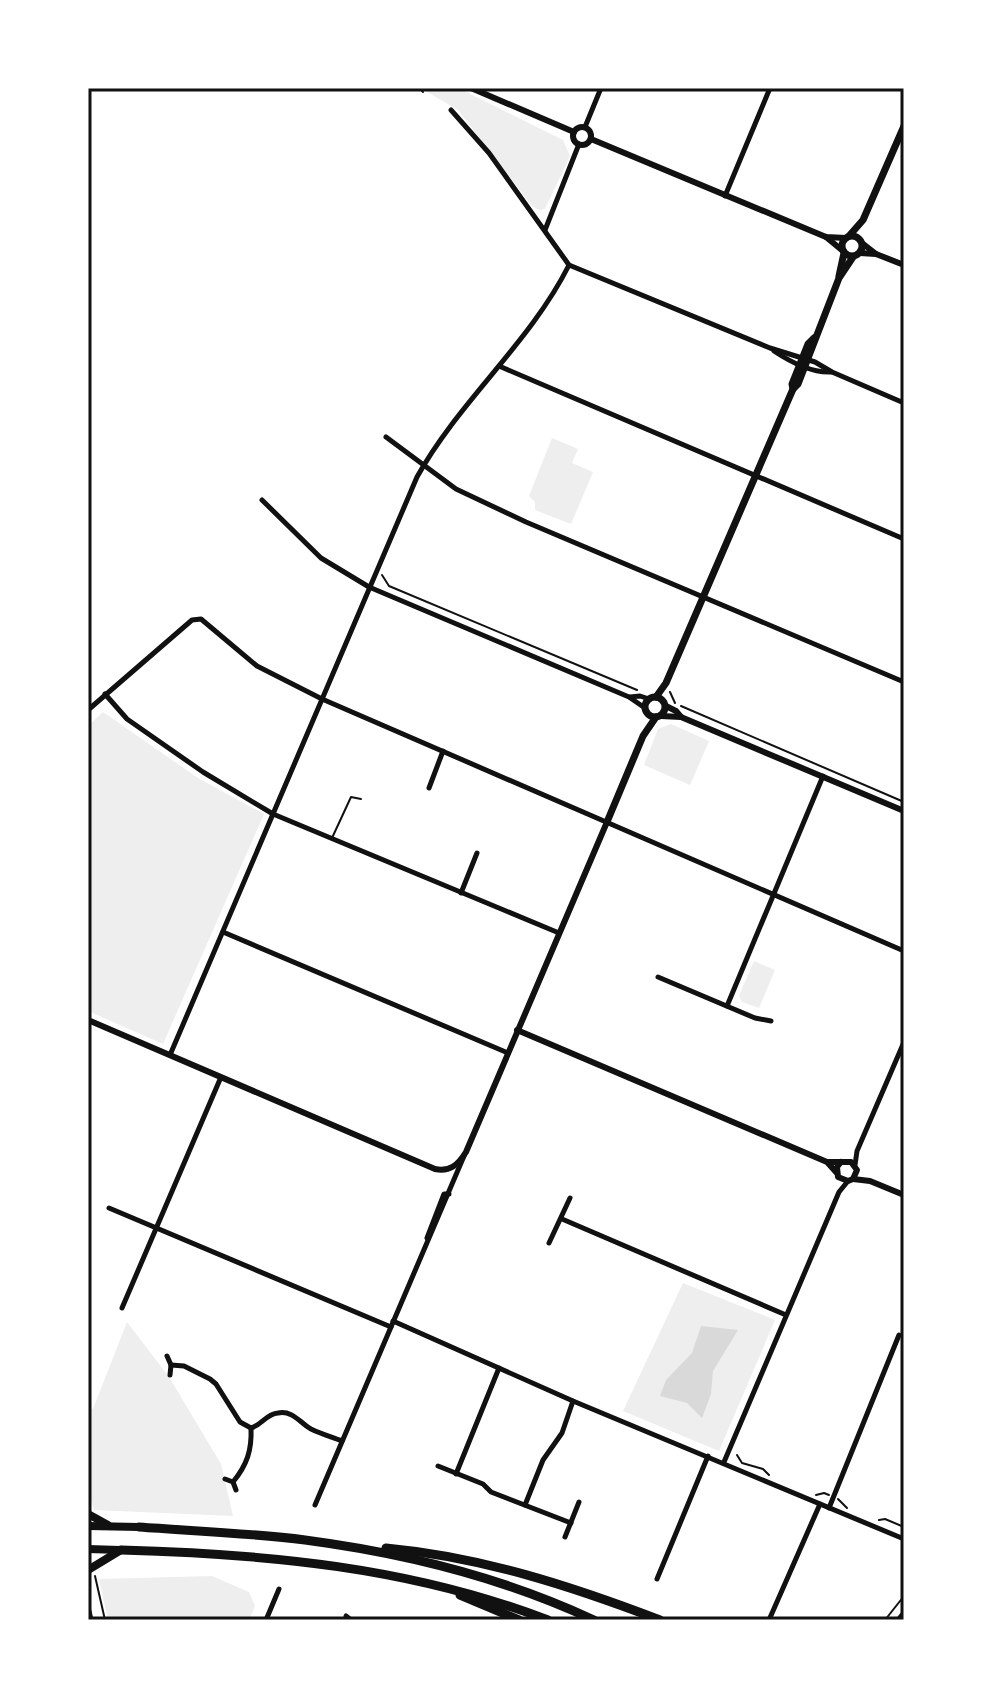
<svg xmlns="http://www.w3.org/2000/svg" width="992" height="1708" font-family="'Space Grotesk',sans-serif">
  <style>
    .green { fill: #eee }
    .water { fill: #d9d9d9 }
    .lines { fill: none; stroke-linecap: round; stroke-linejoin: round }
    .path { stroke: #111; stroke-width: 2 }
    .service { stroke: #111; stroke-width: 2 }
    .minor { stroke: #111; stroke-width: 5 }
    .tertiary { stroke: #111; stroke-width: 6 }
    .secondary { stroke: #111; stroke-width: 7 }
    .primary { stroke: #111; stroke-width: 7 }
    .trunk { stroke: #111; stroke-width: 8 }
    .motorway { stroke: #111; stroke-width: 9 }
    .neatline { fill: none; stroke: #111; stroke-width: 3 }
  </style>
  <rect width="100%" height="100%" fill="#fff"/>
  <g class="green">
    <polygon points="426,88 458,88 563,140 570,156 545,209 539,210 532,206 458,110 424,90"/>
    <polygon points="552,438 578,449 572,463 593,472 571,524 535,510 535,502 529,496"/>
    <polygon points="103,712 198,778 264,814 163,1044 88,1011 88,726"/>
    <polygon points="671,724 709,741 690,785 644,765 658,729"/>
    <polygon points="754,961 775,970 759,1008 742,1002 739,996"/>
    <polygon points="683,1283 775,1320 719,1451 623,1411"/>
    <polygon points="127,1322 169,1377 221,1464 233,1516 94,1510 88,1491 88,1408 93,1409"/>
    <polygon points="212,1576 249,1592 255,1606 249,1620 108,1620 99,1579"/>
  </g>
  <polygon class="water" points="701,1326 738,1330 713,1371 711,1394 702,1418 687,1403 660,1396 666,1380 692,1353"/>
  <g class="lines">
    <g class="path">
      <polyline points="419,88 423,92"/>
      <polyline points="382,575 389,586 637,690"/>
      <polyline points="670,692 675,703"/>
      <polyline points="681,706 904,802"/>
      <polyline points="737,1455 742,1463 763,1469 769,1475"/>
      <polyline points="816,1495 824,1493 829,1495"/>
      <polyline points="838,1499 847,1508"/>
      <polyline points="879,1520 885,1519 904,1527"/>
      <polyline points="95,1576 105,1620"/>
      <polyline points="885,1620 904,1596"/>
    </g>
    <polyline class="service" points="332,838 351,797 361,799"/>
    <g class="minor">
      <polyline points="451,110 489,153 569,265 770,348 815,362 832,372 904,403"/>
      <polyline points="585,127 601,88"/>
      <polyline points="725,196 770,88"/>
      <polyline points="545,230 579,144"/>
      <path d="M774,351C789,361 812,373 831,372"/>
      <polyline points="499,366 904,539"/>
      <polyline points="386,437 456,489 526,522 904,682"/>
      <polyline points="262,500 321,558 369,587 629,697 645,708"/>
      <polyline points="105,694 127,719 203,772 273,814 559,933"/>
      <polyline points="630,697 640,696 649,699"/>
      <polyline points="88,710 192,620 201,619 257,666 322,699 904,951"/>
      <polyline points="429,788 443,751"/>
      <polyline points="461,893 477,853"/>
      <polyline points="223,932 508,1053"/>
      <polyline points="658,977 755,1018 771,1021"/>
      <polyline points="727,1006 823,776"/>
      <path d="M170,1055L417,477C459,401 530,343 569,265"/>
      <polyline points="855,1165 857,1151 904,1042"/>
      <polyline points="109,1208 391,1327"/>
      <polyline points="562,1219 786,1315"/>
      <polyline points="427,1238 444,1194 449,1194"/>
      <polyline points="549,1243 570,1198"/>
      <polyline points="122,1308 221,1077"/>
      <polyline points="393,1321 573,1401 904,1539"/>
      <polyline points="167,1356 171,1365 170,1375"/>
      <polyline points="171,1365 184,1366 210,1379 216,1384 240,1422 251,1428"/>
      <path d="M251,1428C262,1425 266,1414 278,1413C293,1410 300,1423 311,1429C321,1434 332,1437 342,1441"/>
      <polyline points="724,1462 839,1192 848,1181"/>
      <polyline points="438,1466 483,1484 491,1492 571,1523"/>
      <polyline points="456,1474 499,1368"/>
      <polyline points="225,1479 233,1482 236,1490"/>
      <path d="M233,1482C247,1465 252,1450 251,1428"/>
      <polyline points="315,1505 464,1156"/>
      <polyline points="525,1505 543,1460 562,1433 573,1401"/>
      <polyline points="829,1508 899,1335"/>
      <polyline points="565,1537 579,1502"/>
      <polyline points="657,1579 708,1456"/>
      <polyline points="346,1616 351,1620"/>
      <polyline points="266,1620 279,1589"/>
      <polyline points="769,1620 820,1504"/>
    </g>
    <g class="tertiary">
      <polyline points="471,88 574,132"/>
      <circle cx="582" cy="136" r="9"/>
      <polyline points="591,139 826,237 846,238"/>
      <polyline points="826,237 843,251"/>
      <polyline points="862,243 876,254"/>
      <polyline points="860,253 876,254 904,265"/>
      <polyline points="666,706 676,711 681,717 904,811"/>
      <polyline points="661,716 681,717"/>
      <path d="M88,1020L435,1169C450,1172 458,1165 466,1152L607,822"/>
      <polyline points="517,1030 827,1162 836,1172"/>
      <polyline points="829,1162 851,1162 857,1170 853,1179 848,1181 838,1177 837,1167 841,1162"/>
      <polyline points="853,1179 870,1181 904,1195"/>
    </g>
    <g class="secondary">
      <circle cx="852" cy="246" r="10"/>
      <polyline points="849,236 863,220 904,126"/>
      <polyline points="839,276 844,253"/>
      <polyline points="793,389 792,384 808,344 814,338"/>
      <circle cx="655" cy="707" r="10"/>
      <polyline points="656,697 666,683 793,389 798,384 839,278 853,257"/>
      <polyline points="607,822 643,736 656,717"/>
    </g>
    <polyline class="primary" points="88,1611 90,1620"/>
    <g class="trunk">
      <polyline points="88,1514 108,1525"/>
      <polyline points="88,1526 139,1527"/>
      <polyline points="88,1549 120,1550"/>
      <polyline points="88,1570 121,1550"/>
      <polyline points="900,1620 904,1615"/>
    </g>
    <g class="motorway">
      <path d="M139,1527C194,1531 250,1533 305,1540C404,1553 502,1577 594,1620"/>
      <path d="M386,1548C482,1557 571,1586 660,1620"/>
      <path d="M121,1550C267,1554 410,1567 548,1620"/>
      <polyline points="460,1595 519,1620"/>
    </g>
  </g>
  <rect width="992" height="1708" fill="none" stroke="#ffffff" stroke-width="180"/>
  <rect x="90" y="90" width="812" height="1528" class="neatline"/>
</svg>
